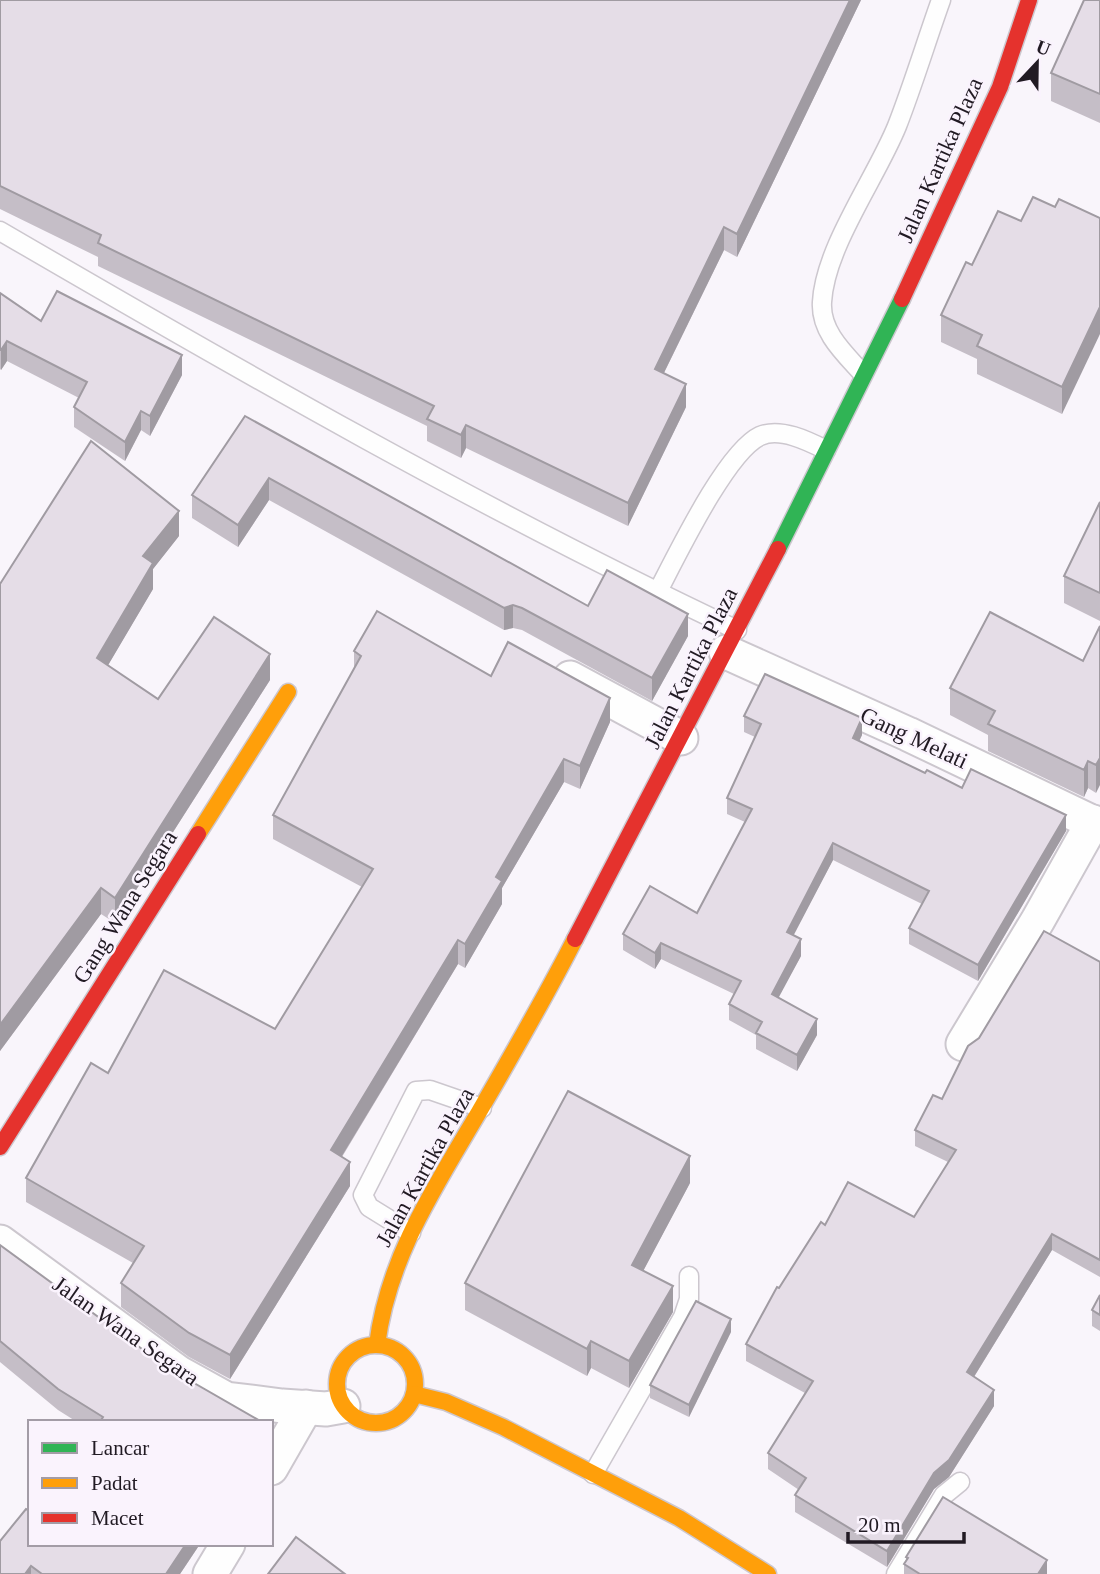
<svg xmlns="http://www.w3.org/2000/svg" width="1100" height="1574" font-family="Georgia,serif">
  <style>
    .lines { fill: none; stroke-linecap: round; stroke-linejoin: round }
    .lane-casing { stroke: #ccc7ce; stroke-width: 21 }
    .street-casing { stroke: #ccc7ce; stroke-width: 37 }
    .fast-casing { stroke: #ccc7ce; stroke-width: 19 }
    .slow-casing { stroke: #ccc7ce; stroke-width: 19 }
    .jam-casing { stroke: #ccc7ce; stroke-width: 19 }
    .lane { stroke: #fefefe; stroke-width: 18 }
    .street { stroke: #fefefe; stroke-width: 33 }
    .fast { stroke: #30b455; stroke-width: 16 }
    .slow { stroke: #ff9f0a; stroke-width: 16 }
    .jam { stroke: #e5322d; stroke-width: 16 }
    .wall { fill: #c5bec7 }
    .shaded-wall { fill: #a09ba2 }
    .building { fill: #e5dde7; stroke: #a09ba2; stroke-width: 2 }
    .labels { text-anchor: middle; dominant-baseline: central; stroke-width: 5; stroke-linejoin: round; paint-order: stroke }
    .street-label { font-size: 23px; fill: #211a23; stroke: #faf3fd }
  </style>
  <rect width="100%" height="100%" fill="#f9f5fb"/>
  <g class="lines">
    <defs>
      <g id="lane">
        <path d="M0,231C242,372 485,511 737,630"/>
        <path d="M863,374C845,354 820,332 822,302C825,247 876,178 897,126C913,85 926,42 941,0"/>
        <path d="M657,593C676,557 726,452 760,436C780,427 808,441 826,450"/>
        <polyline points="411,1233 369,1207 363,1195 416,1091 430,1090 482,1108"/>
        <polyline points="593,1474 683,1317 689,1299 689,1276"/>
        <polyline points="896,1574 944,1495 960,1482"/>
      </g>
      <g id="street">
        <polyline points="726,652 908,734 1100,826"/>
        <polyline points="570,678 681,738"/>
        <polyline points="963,1044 1038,920 1093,822"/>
        <polyline points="0,1242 179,1373 226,1399 282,1406 326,1409 343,1406"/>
        <polyline points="271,1468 306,1407"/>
        <polyline points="210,1574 228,1544"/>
      </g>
      <polyline id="fast" points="778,549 902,299"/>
      <g id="slow">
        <polyline points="198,834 288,692"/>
        <path d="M377,1345C388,1257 435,1187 479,1112C512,1055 545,998 575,939"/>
        <circle cx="376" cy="1384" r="39"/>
        <polyline points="414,1394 446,1402 503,1427 679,1518 768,1574"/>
      </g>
      <g id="jam">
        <polyline points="902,299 1000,87 1029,0"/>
        <polyline points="575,939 778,549"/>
        <polyline points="0,1147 198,834"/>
      </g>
    </defs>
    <use href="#lane" class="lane-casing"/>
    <use href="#street" class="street-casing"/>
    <use href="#fast" class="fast-casing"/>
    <use href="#slow" class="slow-casing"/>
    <use href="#jam" class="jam-casing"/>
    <use href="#lane" class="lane"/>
    <use href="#street" class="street"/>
    <use href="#fast" class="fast"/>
    <use href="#slow" class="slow"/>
    <use href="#jam" class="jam"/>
  </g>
  <g class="wall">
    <polygon points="0,0 861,0 737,257 724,250 664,373 686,407 628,526 466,448 461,458 427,441 427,426 98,266 98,257 0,209"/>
    <polygon points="1100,0 1100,123 1051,101 1051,73"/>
    <polygon points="1055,207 1100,218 1062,414 977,374 977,359 941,342 941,315 972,265 1021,221"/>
    <polygon points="0,293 41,321 182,375 150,436 141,430 125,461 74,427 74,407 79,398 7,361 1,370 0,369"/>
    <polygon points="245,416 588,606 688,636 652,701 522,630 513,628 504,630 269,500 238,547 192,518 192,495"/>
    <polygon points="1100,502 1100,621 1064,603 1064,576"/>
    <polygon points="179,536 153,569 153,589 108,665 158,699 270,680 115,923 101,914 0,1051 0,584"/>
    <polygon points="1100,626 1096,793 1088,788 1084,797 988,751 988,735 950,715 950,688 1083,661"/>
    <polygon points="354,651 491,676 610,722 580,789 564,782 502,888 502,904 465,968 458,964 342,1157 350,1186 230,1379 189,1357 121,1307 121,1283 133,1263 26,1202 26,1178 108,1073 275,1029 362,887 273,839 273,815 354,670"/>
    <polygon points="744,716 862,735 859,741 925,773 1066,831 978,981 909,944 909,928 922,904 833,860 793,935 801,956 778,997 817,1035 797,1071 756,1049 756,1035 729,1020 729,1004 734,994 661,959 655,969 623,950 623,934 697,913 745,822 727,814 727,798 755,737 744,732"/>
    <polygon points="1100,962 1100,1277 1052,1250 974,1377 994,1406 949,1477 934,1489 887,1567 795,1512 795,1495 799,1490 768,1469 768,1453 805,1393 746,1361 746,1344 779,1288 825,1225 914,1217 948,1162 915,1146 915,1130 942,1099"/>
    <polygon points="690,1183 643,1271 673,1312 629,1388 591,1368 587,1376 465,1310 465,1283"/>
    <polygon points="0,1245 168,1368 262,1422 77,1422 58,1410 0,1362"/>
    <polygon points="1100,1295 1100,1331 1092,1326 1092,1310"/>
    <polygon points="731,1332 689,1417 650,1398 650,1385"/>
    <polygon points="30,1544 200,1544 180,1574 0,1574"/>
    <polygon points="906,1557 1047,1574 904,1574 904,1564 906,1561"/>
  </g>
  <g class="shaded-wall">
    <polygon points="850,0 861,0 737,257 737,234"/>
    <polygon points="724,227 724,250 655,391 655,369"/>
    <polygon points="1100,307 1100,334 1062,414 1062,387"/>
    <polygon points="7,341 7,361 1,370 1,350"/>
    <polygon points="182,355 182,375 150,436 150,416"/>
    <polygon points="686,384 686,407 628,526 628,503"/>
    <polygon points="141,411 141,430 125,461 125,442"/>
    <polygon points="466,425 466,448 461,458 461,435"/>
    <polygon points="269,478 269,500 238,547 238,525"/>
    <polygon points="179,511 179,536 153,569 153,589 97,684 97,658 143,556"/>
    <polygon points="513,605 513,628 504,630 504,608"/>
    <polygon points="688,614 688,636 652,701 652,678"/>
    <polygon points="270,654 270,680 115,923 115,898"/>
    <polygon points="610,698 610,722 580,789 580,766"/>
    <polygon points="862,718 862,735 853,754 853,738"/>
    <polygon points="1100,758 1100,785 1096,793 1096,765"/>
    <polygon points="564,759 564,782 502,888 502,904 465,968 465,944 496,877"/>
    <polygon points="1088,761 1088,788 1084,797 1084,770"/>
    <polygon points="1066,815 1066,831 978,981 978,965"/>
    <polygon points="833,843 833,860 787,948 787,932"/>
    <polygon points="101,888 101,914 0,1051 0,1025"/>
    <polygon points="801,939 801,956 772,1010 772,994"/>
    <polygon points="458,940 458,964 331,1174 331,1150"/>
    <polygon points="661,943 661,959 655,969 655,953"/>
    <polygon points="817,1019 817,1035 797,1071 797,1055"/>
    <polygon points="690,1156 690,1183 632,1292 632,1265"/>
    <polygon points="350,1162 350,1186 230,1379 230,1355"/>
    <polygon points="1052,1234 1052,1250 967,1388 967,1372"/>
    <polygon points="673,1286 673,1312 629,1388 629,1361"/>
    <polygon points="731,1319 731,1332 689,1417 689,1405"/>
    <polygon points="591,1341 591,1368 587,1376 587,1349"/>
    <polygon points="994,1390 994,1406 949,1477 934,1489 887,1567 887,1551 934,1473"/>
    <polygon points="186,1544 200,1544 180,1574 166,1574"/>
    <polygon points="1047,1560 1047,1574 1038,1574"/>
    <polygon points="31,1566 31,1574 25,1574"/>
  </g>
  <g class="building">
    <polygon points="0,0 850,0 737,234 724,227 655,369 686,384 628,503 466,425 461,435 427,419 434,406 98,243 101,235 0,186"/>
    <polygon points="1084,0 1100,0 1100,94 1051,73"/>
    <polygon points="1033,197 1055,207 1059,199 1100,218 1100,307 1062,387 977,346 982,335 941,315 966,262 972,265 998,211 1021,221"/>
    <polygon points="57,291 182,355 150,416 141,411 125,442 74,407 87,382 7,341 1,350 0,350 0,293 41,321"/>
    <polygon points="245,416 588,606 607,570 688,614 652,678 522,608 513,605 504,608 269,478 238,525 192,495"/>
    <polygon points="91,441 179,511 143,556 153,563 97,658 158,699 214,617 270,654 115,898 101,888 0,1025 0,584"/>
    <polygon points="1100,502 1100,593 1064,576"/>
    <polygon points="377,611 491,676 508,642 610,698 580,766 564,759 496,877 502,881 465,944 458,940 331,1150 350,1162 230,1355 189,1333 121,1283 144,1246 26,1178 91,1063 108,1073 164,970 275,1029 373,869 273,815 361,656 354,651"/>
    <polygon points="990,612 1083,661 1100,626 1100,758 1096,765 1088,761 1084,770 988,724 995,711 950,688"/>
    <polygon points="765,674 862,718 853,738 925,773 927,770 962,788 971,769 1066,815 978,965 909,928 929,891 833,843 787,932 801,939 772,994 817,1019 797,1055 756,1033 762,1022 729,1004 741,981 661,943 655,953 623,934 650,886 697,913 752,809 727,798 761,724 744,716"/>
    <polygon points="1044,931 1100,962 1100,1260 1052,1234 967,1372 994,1390 949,1460 934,1473 887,1551 795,1495 806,1478 768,1453 813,1381 746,1344 777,1287 779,1288 821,1222 825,1225 848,1182 914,1217 956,1150 915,1130 933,1095 942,1099 968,1046 979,1038"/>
    <polygon points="568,1091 690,1156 632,1265 673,1286 629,1361 591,1341 587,1349 465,1283"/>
    <polygon points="0,1245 168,1368 262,1422 100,1422 103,1417 58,1389 0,1341"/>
    <polygon points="1100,1295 1100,1315 1092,1310"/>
    <polygon points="696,1301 731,1319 689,1405 650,1385"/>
    <polygon points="943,1497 1047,1560 1038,1574 920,1574 904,1564 908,1558 906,1557"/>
    <polygon points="30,1508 30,1544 186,1544 166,1574 42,1574 31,1566 25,1574 0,1574 0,1541 26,1509 28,1510"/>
    <polygon points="296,1537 345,1574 268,1574"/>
  </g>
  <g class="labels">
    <g class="street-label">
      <text transform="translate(940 160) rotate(-66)">Jalan Kartika Plaza</text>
      <text transform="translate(691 668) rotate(-63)">Jalan Kartika Plaza</text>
      <text transform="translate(914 738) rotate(25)">Gang Melati</text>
      <text transform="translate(125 907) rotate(-58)">Gang Wana Segara</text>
      <text transform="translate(425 1167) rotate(-61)">Jalan Kartika Plaza</text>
      <text transform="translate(126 1331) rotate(35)">Jalan Wana Segara</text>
    </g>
  </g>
  <rect x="28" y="1420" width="245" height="126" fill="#faf3fd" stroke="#a39ca6" stroke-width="2"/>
  <rect x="42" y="1443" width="35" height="10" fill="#30b455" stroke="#a39ca6" stroke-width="2"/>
  <text x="91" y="1455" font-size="21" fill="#211a23">Lancar</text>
  <rect x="42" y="1478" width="35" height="10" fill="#ff9f0a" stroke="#a39ca6" stroke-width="2"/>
  <text x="91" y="1490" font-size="21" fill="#211a23">Padat</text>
  <rect x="42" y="1513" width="35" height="10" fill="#e5322d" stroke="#a39ca6" stroke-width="2"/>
  <text x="91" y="1525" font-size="21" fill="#211a23">Macet</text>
  <g transform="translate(1037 63) rotate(22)" stroke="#faf3fd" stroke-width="5" paint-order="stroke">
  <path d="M0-5L12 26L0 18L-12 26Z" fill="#211a23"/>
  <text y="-10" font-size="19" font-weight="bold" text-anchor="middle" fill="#211a23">U</text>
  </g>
  <path d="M848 1532v10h116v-10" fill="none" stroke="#211a23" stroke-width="3.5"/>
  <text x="858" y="1532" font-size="21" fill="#211a23" stroke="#faf3fd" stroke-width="5" paint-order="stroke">20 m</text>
</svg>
